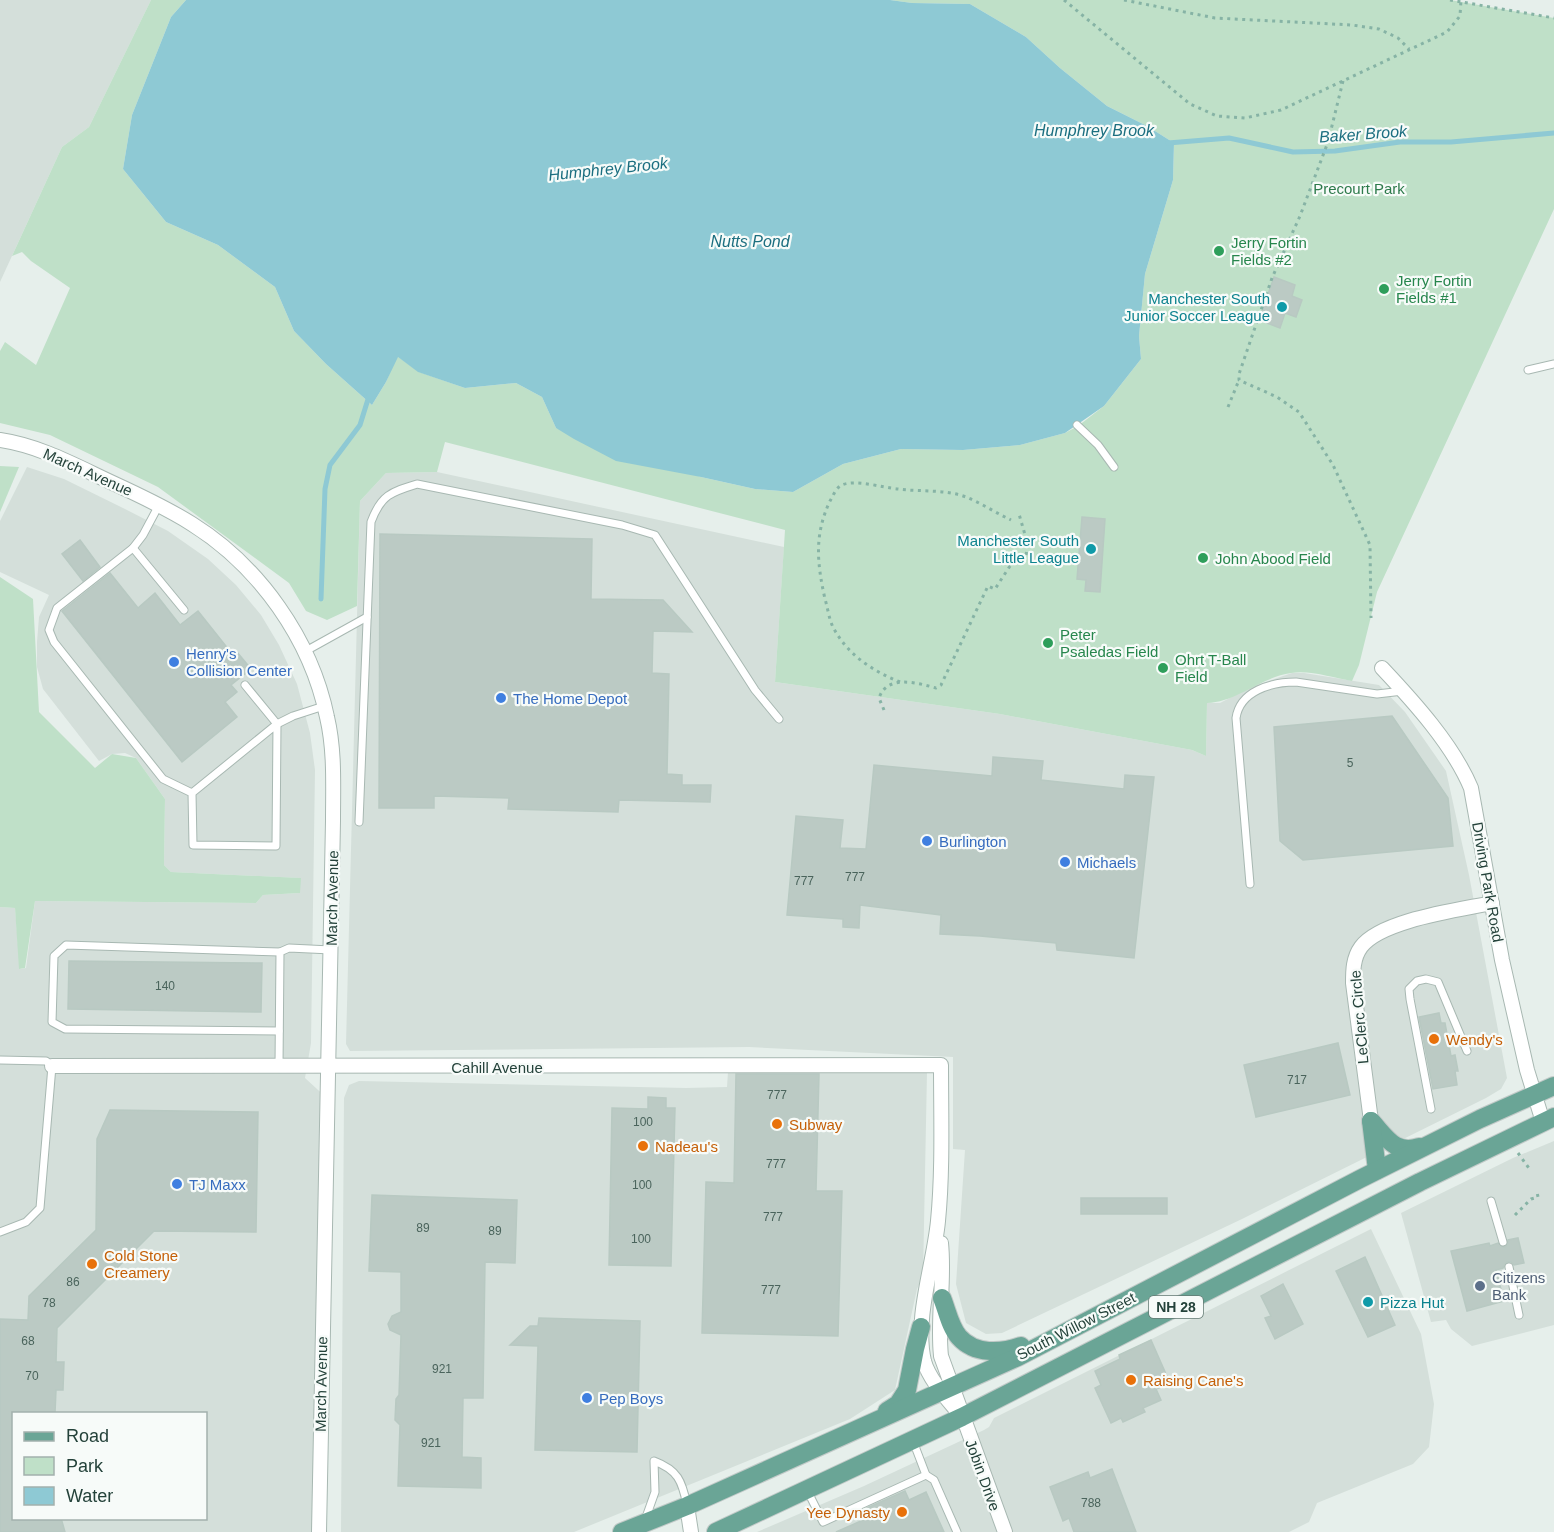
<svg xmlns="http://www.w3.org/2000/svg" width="1554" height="1532" font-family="Arial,sans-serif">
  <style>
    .built { fill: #d4dfda; fill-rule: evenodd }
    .green { fill: #bfe0c8 }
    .water { fill: #8ec9d4 }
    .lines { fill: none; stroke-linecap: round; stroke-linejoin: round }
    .stream { stroke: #8ec9d4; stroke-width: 5 }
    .building { fill: #bbcac4; stroke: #b8c9c2; stroke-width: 1.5 }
    .lane-casing { stroke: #a8b8b2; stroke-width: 9 }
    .street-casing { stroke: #a8b8b2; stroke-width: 16 }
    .primary-casing { stroke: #c2cac8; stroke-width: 20 }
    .path { stroke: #86b3a5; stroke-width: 3; stroke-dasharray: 3 4.5; stroke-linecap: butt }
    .lane { stroke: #fff; stroke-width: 7 }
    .street { stroke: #fff; stroke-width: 14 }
    .primary { stroke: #6aa596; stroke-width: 18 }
    .leisure-dot { fill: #2e9e5b; stroke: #f7fbf9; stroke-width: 2 }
    .culture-dot { fill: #0f9aa8; stroke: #f7fbf9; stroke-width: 2 }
    .shop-dot { fill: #3f7fe0; stroke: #f7fbf9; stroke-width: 2 }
    .food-dot { fill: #e8710a; stroke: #f7fbf9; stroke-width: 2 }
    .service-dot { fill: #5c6f8a; stroke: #f7fbf9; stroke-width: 2 }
    .labels { text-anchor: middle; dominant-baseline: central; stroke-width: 4.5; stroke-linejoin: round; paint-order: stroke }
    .number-label { font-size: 12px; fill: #4a645c }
    .shield { fill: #f7fbf9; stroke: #637a73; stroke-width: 1.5 }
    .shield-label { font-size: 14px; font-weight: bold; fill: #24423a }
    .park-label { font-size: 15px; fill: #2d7a4b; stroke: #f7fbf9 }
    .leisure-label { font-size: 15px; fill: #27864d; stroke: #f7fbf9; text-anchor: start }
    .culture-label { font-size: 15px; fill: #0d838f; stroke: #f7fbf9; text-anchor: end }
    .street-label { font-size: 15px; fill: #24423a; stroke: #f7fbf9 }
    .shop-label { font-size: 15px; fill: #366cbe; stroke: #f7fbf9; text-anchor: start }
    .food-label { font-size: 15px; fill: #c56008; stroke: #f7fbf9; text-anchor: start }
    .service-label { font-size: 15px; fill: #4e5e75; stroke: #f7fbf9; text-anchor: start }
    .water-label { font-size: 16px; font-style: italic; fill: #1c6f80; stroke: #f7fbf9 }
  </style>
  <rect width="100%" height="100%" fill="#e6efeb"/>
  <g class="built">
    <polygon points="0,0 151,0 89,127 62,147 0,282"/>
    <path d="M27,467L64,479L125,509L168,531L208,559L236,585L261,615L279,645L297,684L310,733L315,770L311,1043L305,1078L329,1100L319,1532H0V907L15,908L20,969L26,968L35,901L256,903L263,895L300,893V878L171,872L164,865L165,799L136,758L125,753L112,754L99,761L43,689L37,667V642L39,617L49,595L0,572V521ZM14,1414H206V1518H14Z"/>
    <polygon points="437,472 784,547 775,682 1000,714 1192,750 1206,756 1207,703 1220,703 1251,687 1292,673 1304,673 1379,685 1405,712 1446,771 1469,875 1507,1078 1501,1089 1486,1098 1242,1219 1002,1333 986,1334 966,1323 956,1284 965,1150 953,1149 953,1057 749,1047 350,1051 346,1044 360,501 386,473"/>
    <polygon points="728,1072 927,1072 923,1276 917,1289 895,1390 850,1419 574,1532 341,1532 344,1098 349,1085 359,1081 686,1088 727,1087"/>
    <polygon points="1554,1141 1554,1325 1472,1346 1451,1329 1446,1320 1431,1322 1401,1213 1513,1158"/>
    <polygon points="1371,1229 1421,1334 1434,1404 1429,1447 1413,1464 1317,1503 1309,1522 1289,1532 757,1532 864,1486 984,1430 989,1427 994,1418"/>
  </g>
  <g class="green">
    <path d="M151,0H186L171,17L132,115L123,169L166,222L218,245L275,287L294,331L326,364L372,405L386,382L397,356L419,372L465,388L516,383L542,397L556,428L701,477L755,489L793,492L843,464L901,449L963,450L1020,445L1065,433L1078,426L1104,406L1141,359L1139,336L1145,274L1173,180L1174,143L1147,126L1107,106L1060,68L1026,37L970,4L912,3L890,0H1450L1554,18V209L1377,592L1359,665L1352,681C1333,678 1311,670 1291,673C1261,677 1237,702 1207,703L1206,756L1192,750L1000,714L775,682L785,530L445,442L437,472L386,473L360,501L357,606L327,620L306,611L289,583L158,487L50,435L0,423V351L5,342L36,365L70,288L31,261L22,252L12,256L62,147L89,127Z"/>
    <polygon points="0,466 19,467 0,512"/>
    <polygon points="0,577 33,599 39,712 95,768 112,754 136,758 165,799 164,865 171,872 301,878 300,893 263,895 256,903 35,901 25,968 19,969 15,908 0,907"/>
  </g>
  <polygon class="water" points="186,0 890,0 912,3 970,4 1026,37 1060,68 1107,106 1147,126 1174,143 1173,180 1145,274 1139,336 1141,359 1104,406 1065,433 1020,445 963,450 901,449 843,464 793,492 755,489 701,477 616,461 574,439 556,428 542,397 516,383 465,388 418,372 398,357 386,382 372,405 326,364 294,331 275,287 218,245 166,222 123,169 132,115 171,17"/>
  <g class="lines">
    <g class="stream">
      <polyline points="1168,143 1229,138 1293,152 1335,151 1400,142 1451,142 1554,133"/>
      <polyline points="321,599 325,489 330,465 360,425 369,396"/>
    </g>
  </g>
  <g class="building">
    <polygon points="1274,277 1295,285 1292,296 1302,300 1296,317 1285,313 1280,328 1259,320"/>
    <polygon points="1082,517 1105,519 1100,592 1085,591 1086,580 1077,579"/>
    <polygon points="380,534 592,539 591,599 663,600 692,632 653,631 652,673 669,674 667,774 682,775 682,785 711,785 710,802 619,800 618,812 508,809 509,798 434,796 434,808 379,808"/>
    <polygon points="80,540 100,567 83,581 62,554"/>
    <polygon points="110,573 138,608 155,593 180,625 198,611 233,655 237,652 251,669 231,685 237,692 225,702 237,717 182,762 62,611"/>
    <polygon points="1392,716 1448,798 1453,846 1303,860 1280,841 1274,727"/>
    <polygon points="993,757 1043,761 1041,780 1124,789 1125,775 1154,777 1134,958 1057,950 1056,943 980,936 940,934 941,915 860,905 859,928 843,927 843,919 787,915 796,816 843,820 840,848 866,849 874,765 992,776"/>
    <polygon points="69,961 262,963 261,1012 68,1009"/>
    <polygon points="1439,1013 1441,1023 1445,1023 1451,1056 1455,1055 1458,1071 1455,1071 1457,1085 1433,1089 1419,1017"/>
    <polygon points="1338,1043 1350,1095 1256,1117 1244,1065"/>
    <polygon points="736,1074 819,1074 816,1191 842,1191 838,1336 702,1333 706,1182 734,1183"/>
    <polygon points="648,1097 666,1098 666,1108 675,1108 671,1266 609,1265 612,1108 648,1109"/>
    <polygon points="110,1110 258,1112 256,1232 154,1231 57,1328 56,1362 64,1362 63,1390 56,1390 55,1413 14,1413 14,1518 61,1518 65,1532 0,1532 0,1319 28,1320 29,1296 96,1230 97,1139"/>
    <polygon points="372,1195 517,1200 515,1263 485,1262 483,1398 463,1398 462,1457 481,1458 481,1488 398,1486 400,1425 395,1420 396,1399 399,1395 401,1335 390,1330 388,1324 392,1316 401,1312 401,1272 369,1271"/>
    <rect x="1081" y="1198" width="86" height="16"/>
    <polygon points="1518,1238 1524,1263 1514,1265 1511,1262 1507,1262 1503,1268 1496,1270 1504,1301 1467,1311 1451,1251 1489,1243 1490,1246 1498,1243 1504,1247 1507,1245 1508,1240"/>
    <polygon points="1365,1257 1395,1325 1368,1337 1336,1271"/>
    <polygon points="1283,1284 1303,1324 1275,1339 1265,1318 1271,1316 1261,1296"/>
    <polygon points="539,1318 640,1321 637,1452 535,1450 538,1346 510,1345 530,1326 538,1326"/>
    <polygon points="1151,1340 1170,1383 1156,1389 1161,1400 1143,1408 1145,1412 1123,1422 1121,1418 1111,1423 1095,1388 1101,1385 1095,1371 1120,1359 1119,1355"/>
    <polygon points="1112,1469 1136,1532 1074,1532 1069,1518 1063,1521 1050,1487 1088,1472 1090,1478"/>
    <polygon points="905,1491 909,1500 926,1492 944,1532 836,1532 870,1517 867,1508"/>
  </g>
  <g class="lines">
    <defs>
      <g id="lane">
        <polyline points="1528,370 1554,364"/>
        <polyline points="1077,425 1098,445 1114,467"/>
        <polyline points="159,505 143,535 133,548 57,608 49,630 54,642 163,779 192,793 193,845 276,846 277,724 192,793"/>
        <polyline points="133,548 184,610"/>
        <polyline points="304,652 367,617"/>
        <polyline points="245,685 277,724 293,716 324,706"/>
        <path d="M359,822L371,522C381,495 391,492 417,484L622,525L655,535L755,690L779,719"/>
        <path d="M1250,884L1236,718C1240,691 1271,682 1296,682L1377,694L1403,691"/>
        <polyline points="279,1031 65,1029 52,1022 54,956 66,945 280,952"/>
        <polyline points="0,1060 46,1061 52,1066 40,1208 26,1222 0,1232"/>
        <polyline points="279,1066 280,952 289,948 331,950"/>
        <polyline points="1431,1109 1410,999 1409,989 1417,981 1426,979 1438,982 1467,1051"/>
        <polyline points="1491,1201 1503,1242"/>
        <polyline points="1509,1267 1519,1315"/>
        <polyline points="926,1475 934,1480 957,1532"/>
        <polyline points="807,1490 823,1522 926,1475 913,1441"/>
        <path d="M645,1520L655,1492L654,1461C678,1470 682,1481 687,1505"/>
      </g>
      <g id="street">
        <path d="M0,440C41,446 78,467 115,484C141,496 167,508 192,524C259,566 311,639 327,717C335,751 333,786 333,821L319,1532"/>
        <path d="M1382,668C1414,702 1453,745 1471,788L1502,960L1527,1070L1543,1122"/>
        <path d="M52,1066L941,1065C941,1117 943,1169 938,1221C934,1264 914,1318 924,1361C929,1380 950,1402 962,1417"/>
        <path d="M1371,1121L1353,983C1353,971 1353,958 1361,947C1381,920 1459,910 1492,903"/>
        <path d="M941,1243C945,1281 937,1318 941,1356L1005,1532"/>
        <polyline points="687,1506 691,1532"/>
      </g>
      <g id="primary">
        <path d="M1371,1121C1386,1137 1395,1155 1419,1147"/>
        <polyline points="1371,1121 1377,1170"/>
        <path d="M942,1298C947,1310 950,1327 959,1337C975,1355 1001,1353 1021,1346"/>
        <polyline points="887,1411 898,1404 907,1390 915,1349 921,1327"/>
        <polyline points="622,1532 687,1506 1018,1357 1360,1179 1480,1119 1554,1086"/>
        <polyline points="716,1532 962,1417 1420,1182 1554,1117"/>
      </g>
    </defs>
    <use href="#lane" class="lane-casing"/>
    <use href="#street" class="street-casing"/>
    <use href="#primary" class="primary-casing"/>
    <g class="path">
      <polyline points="1064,0 1190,104 1217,116 1245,118 1281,110 1447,32 1460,16 1461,0"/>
      <polyline points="1124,0 1215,18 1352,25 1379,29 1398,38 1409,49"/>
      <polyline points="1450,0 1554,18"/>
      <polyline points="1343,81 1328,142 1300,216 1272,278 1239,374 1239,380 1277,397 1299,412 1333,465 1370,545 1371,618"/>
      <polyline points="1228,407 1239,380"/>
      <path d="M900,682C873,671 849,656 834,629C829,620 828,609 825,599C817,563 814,535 830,501C833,496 835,490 840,486C853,478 884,488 898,489C921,492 945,489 966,497C981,503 996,513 1011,520"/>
      <path d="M884,710L879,698C887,674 918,683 936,688L941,685L988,586L995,589L1010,566L1026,555L1028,545L1019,514"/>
      <polyline points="1518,1153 1531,1171"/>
      <polyline points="1515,1215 1531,1199 1538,1197 1537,1192"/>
    </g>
    <use href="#lane" class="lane"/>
    <use href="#street" class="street"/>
    <use href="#primary" class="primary"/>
  </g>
  <g class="leisure-dot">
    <circle cx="1219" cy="251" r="6"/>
    <circle cx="1384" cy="289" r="6"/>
    <circle cx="1203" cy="558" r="6"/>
    <circle cx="1048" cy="643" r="6"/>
    <circle cx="1163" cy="668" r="6"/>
  </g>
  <g class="culture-dot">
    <circle cx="1282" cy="307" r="6"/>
    <circle cx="1091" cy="549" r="6"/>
    <circle cx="1368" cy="1302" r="6"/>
  </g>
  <g class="shop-dot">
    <circle cx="174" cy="662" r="6"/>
    <circle cx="501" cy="698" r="6"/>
    <circle cx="927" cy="841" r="6"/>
    <circle cx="1065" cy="862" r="6"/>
    <circle cx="177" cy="1184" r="6"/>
    <circle cx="587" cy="1398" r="6"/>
  </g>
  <g class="food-dot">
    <circle cx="1434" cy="1039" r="6"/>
    <circle cx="777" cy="1124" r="6"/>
    <circle cx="643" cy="1146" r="6"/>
    <circle cx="92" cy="1264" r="6"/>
    <circle cx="1131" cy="1380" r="6"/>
    <circle cx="902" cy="1512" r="6"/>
  </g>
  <circle class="service-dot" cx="1480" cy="1286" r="6"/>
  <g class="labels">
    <g class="number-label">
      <text x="1350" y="763">5</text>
      <text x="855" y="877">777</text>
      <text x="804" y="881">777</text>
      <text x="165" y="986">140</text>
      <text x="1297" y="1080">717</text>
      <text x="777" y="1095">777</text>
      <text x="643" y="1122">100</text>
      <text x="776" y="1164">777</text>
      <text x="642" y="1185">100</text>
      <text x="773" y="1217">777</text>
      <text x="423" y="1228">89</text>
      <text x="495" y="1231">89</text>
      <text x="641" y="1239">100</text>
      <text x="73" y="1282">86</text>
      <text x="771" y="1290">777</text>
      <text x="49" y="1303">78</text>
      <text x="28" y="1341">68</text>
      <text x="442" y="1369">921</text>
      <text x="32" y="1376">70</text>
      <text x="431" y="1443">921</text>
      <text x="1091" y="1503">788</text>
    </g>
    <rect class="shield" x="1149" y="1296" width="54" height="22" rx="4.5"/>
    <g class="shield-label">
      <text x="1176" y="1307">NH 28</text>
    </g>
    <g class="park-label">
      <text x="1359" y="188">Precourt Park</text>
    </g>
    <g class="leisure-label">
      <text x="1231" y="242">Jerry Fortin<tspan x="1231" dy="17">Fields #2</tspan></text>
      <text x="1396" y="280">Jerry Fortin<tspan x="1396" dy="17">Fields #1</tspan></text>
      <text x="1215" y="558">John Abood Field</text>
      <text x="1060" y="634">Peter<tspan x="1060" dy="17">Psaledas Field</tspan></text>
      <text x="1175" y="659">Ohrt T-Ball<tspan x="1175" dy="17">Field</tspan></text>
    </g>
    <g class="culture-label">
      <text x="1270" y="298">Manchester South<tspan x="1270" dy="17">Junior Soccer League</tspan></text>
      <text x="1079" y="540">Manchester South<tspan x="1079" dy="17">Little League</tspan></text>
      <text x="1380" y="1302" text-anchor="start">Pizza Hut</text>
    </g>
    <g class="street-label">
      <text transform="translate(88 472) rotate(24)">March Avenue</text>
      <text transform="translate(1488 882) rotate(80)">Driving Park Road</text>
      <text transform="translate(332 898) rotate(-89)">March Avenue</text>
      <text transform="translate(1359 1017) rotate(-95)">LeClerc Circle</text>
      <text x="497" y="1067">Cahill Avenue</text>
      <text transform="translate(1076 1326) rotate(-27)">South Willow Street</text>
      <text transform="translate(321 1384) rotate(-89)">March Avenue</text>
      <text transform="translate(983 1475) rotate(70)">Jobin Drive</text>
    </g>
    <g class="shop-label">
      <text x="186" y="653">Henry's<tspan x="186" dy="17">Collision Center</tspan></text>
      <text x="513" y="698">The Home Depot</text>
      <text x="939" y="841">Burlington</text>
      <text x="1077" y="862">Michaels</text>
      <text x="189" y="1184">TJ Maxx</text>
      <text x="599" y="1398">Pep Boys</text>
    </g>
    <g class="food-label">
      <text x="1446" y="1039">Wendy's</text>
      <text x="789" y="1124">Subway</text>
      <text x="655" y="1146">Nadeau's</text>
      <text x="104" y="1255">Cold Stone<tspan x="104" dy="17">Creamery</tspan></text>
      <text x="1143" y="1380">Raising Cane's</text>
      <text x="890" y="1512" text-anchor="end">Yee Dynasty</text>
    </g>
    <g class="service-label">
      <text x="1492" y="1277">Citizens<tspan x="1492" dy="17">Bank</tspan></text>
    </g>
    <g class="water-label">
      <text x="1094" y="130">Humphrey Brook</text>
      <text transform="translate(1363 134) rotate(-4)">Baker Brook</text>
      <text transform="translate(608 169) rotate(-6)">Humphrey Brook</text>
      <text x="750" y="241">Nutts Pond</text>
    </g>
  </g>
  <rect x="12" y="1412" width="195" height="108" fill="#f7fbf9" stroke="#a3b1ad" stroke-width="1.5"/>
  <rect x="24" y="1432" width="30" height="9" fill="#6aa596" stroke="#a3b1ad" stroke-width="1.5"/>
  <text x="66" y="1442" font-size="18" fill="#24423a">Road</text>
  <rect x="24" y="1457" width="30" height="18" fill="#bfe0c8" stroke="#a3b1ad" stroke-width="1.5"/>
  <text x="66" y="1472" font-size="18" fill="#24423a">Park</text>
  <rect x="24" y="1487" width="30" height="18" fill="#8ec9d4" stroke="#a3b1ad" stroke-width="1.5"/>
  <text x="66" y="1502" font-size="18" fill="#24423a">Water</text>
</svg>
